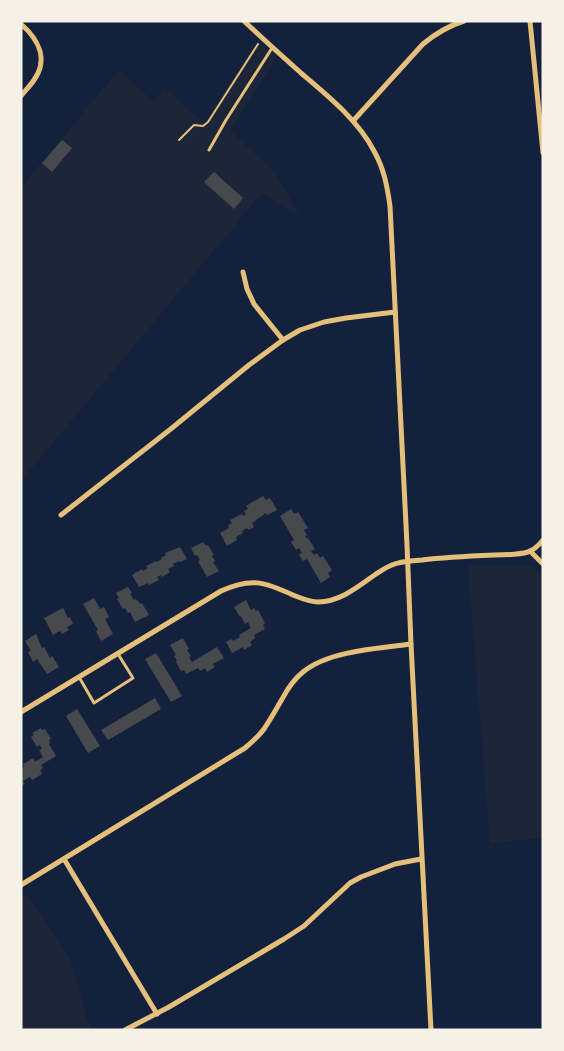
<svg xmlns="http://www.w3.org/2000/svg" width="564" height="1051" font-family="Spectral,serif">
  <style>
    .green { fill: #1d2539 }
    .building { fill: #48494c }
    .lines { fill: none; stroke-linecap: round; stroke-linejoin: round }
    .path { stroke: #e5c07b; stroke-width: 2 }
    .service { stroke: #e5c07b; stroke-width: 3 }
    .minor { stroke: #e5c07b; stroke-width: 5 }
  </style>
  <rect width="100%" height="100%" fill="#14213d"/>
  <g class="green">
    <polygon points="257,41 277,57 230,130 276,174 300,216 262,193 21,481 21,187 119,70 154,102 164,88 204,123"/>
    <polygon points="468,566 531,566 543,574 543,838 490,843"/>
    <polygon points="27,894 70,960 80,993 87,1020 93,1030 21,1030 21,897"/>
  </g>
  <g class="building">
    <polygon points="62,140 72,148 52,172 42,163"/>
    <polygon points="214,172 243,198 234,209 204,182"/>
    <polygon points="263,496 266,500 270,498 277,510 267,515 266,513 252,523 254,527 249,530 247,528 242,531 243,533 236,537 237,540 227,546 220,533 229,528 228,525 232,523 230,520 242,514 243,516 246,514 244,511 248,509 246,506"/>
    <polygon points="291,509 294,514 298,512 308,528 304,530 307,535 305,536 307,539 308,538 315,549 311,551 314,555 317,553 320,558 323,556 332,570 328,573 330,577 321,583 307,559 303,561 299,555 302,553 299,548 296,550 291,542 294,540 280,516"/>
    <polygon points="203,542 206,546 208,545 214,555 212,556 215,561 213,562 219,571 207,577 198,561 200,560 197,555 195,556 191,548"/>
    <polygon points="180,547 187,559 180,562 179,561 173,564 174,566 168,569 170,572 162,577 161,575 157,577 159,580 149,585 148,583 139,587 132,575 142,569 143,571 148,568 146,566 156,561 157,562 162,559 161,558 166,555 165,553"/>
    <polygon points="128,587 132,593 130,594 134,600 136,599 137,601 138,600 140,604 142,603 149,615 135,622 130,612 128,613 125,608 123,609 117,599 119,598 116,593"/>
    <polygon points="94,598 100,609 104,607 109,617 105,619 113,634 101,641 96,631 98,630 83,604"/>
    <polygon points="246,600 251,610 254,608 256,611 258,610 265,623 263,625 265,629 254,635 255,638 250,642 252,645 244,650 243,647 232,653 226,642 232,639 233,641 240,637 239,635 251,628 248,622 245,624 241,616 240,617 234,607"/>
    <polygon points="63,608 68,618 70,617 73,624 67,627 69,630 62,634 60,631 53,635 44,618"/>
    <polygon points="36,634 42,648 44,647 50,658 52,656 59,667 47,674 37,659 33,662 28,652 31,651 25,641"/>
    <polygon points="183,638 189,649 187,650 191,656 189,657 192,662 217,647 224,658 213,664 215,667 207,672 205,668 200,671 198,668 186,674 184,670 181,671 176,662 177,660 174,656 176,655 170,645"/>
    <polygon points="156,653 182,696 171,702 145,659"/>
    <polygon points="155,698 161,709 108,740 101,730"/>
    <polygon points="77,709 100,746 88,753 66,716"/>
    <polygon points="41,728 42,730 45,729 51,739 49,740 50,743 49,744 56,756 41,765 43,768 40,770 42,774 32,780 30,777 23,781 25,784 21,786 21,769 24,767 23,764 33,758 35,762 43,757 39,750 42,749 40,745 37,747 31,737 34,735 32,733"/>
  </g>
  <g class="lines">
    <polyline class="path" points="179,140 194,125 203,126 208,122 258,44"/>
    <g class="service">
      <polyline points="209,150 226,120 272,48"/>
      <polyline points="79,677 94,703 133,678 118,654"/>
    </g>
    <g class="minor">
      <path d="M244,21C263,39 282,56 301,73C327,95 358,120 374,151C384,169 387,185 390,206L407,545L411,644L431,1030"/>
      <polyline points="530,21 543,153"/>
      <path d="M21,24C38,39 49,59 34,80C30,86 25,91 21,96"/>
      <path d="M353,121L423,44C435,34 448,26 464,21"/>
      <polyline points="243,272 247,289 254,304 283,340"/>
      <polyline points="61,515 172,428 249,365 283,340 300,330 324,322 346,318 395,312"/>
      <polyline points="530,551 543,564"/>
      <path d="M21,712L221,591C251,577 265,582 293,595C301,598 309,602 318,602C340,602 359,586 376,574C381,571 386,567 392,565C401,561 412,561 422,560C446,557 470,556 494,555C505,555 518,555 528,552C534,550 539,545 543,540"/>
      <polyline points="64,859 157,1014"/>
      <path d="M21,885L245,748C252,742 259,736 264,729C273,716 280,702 288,689C292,683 298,676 303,672C328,651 380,648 411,644"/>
      <polyline points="125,1030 169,1007 284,939 304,926 350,883 361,877 395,864 421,859"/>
    </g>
  </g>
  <rect width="564" height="1051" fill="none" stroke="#f6f1e7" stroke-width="45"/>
</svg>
